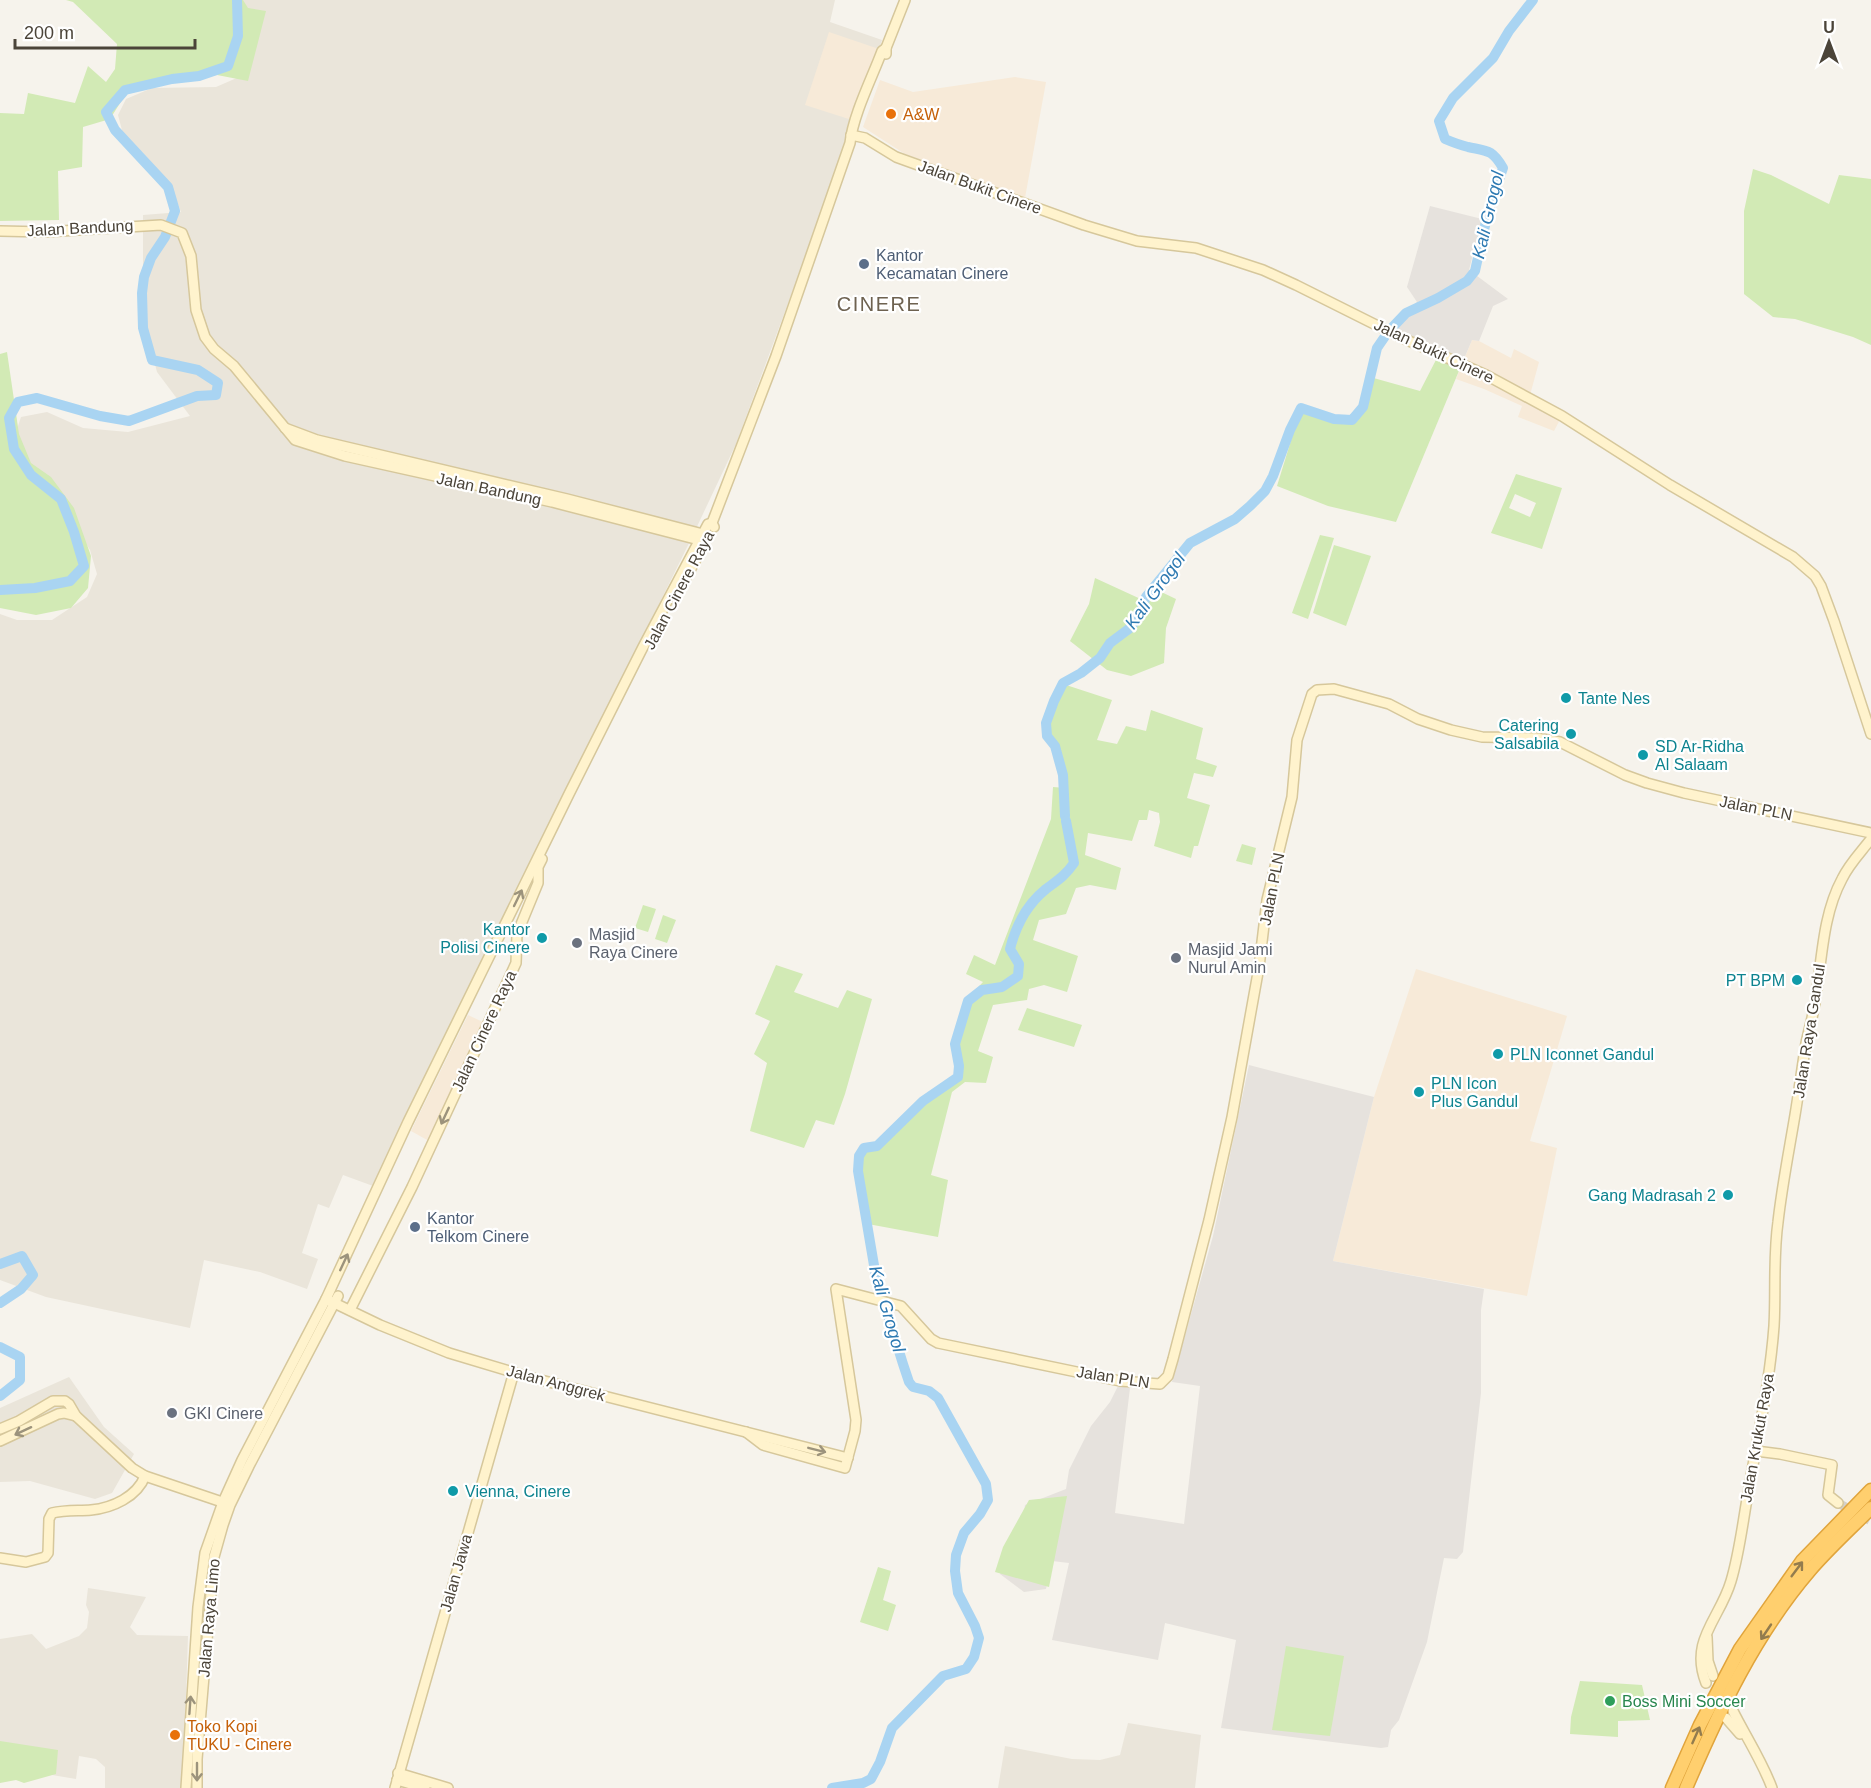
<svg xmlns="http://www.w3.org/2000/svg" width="1871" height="1788" font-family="Helvetica,sans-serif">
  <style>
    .residential { fill: #eae5da }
    .commercial { fill: #f7ead8 }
    .industrial { fill: #e6e2dd }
    .green { fill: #d2eab5; fill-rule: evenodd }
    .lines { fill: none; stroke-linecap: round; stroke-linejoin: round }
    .river { stroke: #a9d4f2; stroke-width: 10 }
    .secondary-tunnel { stroke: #d4d0c8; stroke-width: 9; stroke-dasharray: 9 4.5; stroke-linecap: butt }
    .secondary-casing { stroke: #d6c79b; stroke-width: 12 }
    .highway-casing { stroke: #e0a43c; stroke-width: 15 }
    .secondary { stroke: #fff3cd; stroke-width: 9 }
    .highway { stroke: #ffcf6e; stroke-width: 12 }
    .oneway { stroke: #9c937c }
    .oneway2 { stroke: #937c4e }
    .food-dot { fill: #e8710a; stroke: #fff; stroke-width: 2 }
    .service-dot { fill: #5c6f8a; stroke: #fff; stroke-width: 2 }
    .culture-dot { fill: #0f9aa8; stroke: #fff; stroke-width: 2 }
    .worship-dot { fill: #6b7280; stroke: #fff; stroke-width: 2 }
    .leisure-dot { fill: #2e9e5b; stroke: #fff; stroke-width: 2 }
    .labels { text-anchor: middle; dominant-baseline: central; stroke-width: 4.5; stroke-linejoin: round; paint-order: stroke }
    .food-label { font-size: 16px; fill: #c56008; stroke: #fff; text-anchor: start }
    .street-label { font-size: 16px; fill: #4b4439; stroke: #fff }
    .service-label { font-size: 16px; fill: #4e5e75; stroke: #fff; text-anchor: start }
    .culture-label { font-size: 16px; fill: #0d838f; stroke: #fff; text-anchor: start }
    .worship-label { font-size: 16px; fill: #5b616d; stroke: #fff; text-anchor: start }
    .leisure-label { font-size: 16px; fill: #27864d; stroke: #fff; text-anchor: start }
    .water-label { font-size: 18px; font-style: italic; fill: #2e7ab2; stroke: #fff }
    .quarter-label { font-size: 20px; letter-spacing: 1.5px; fill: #6e6250; stroke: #fff }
  </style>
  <rect width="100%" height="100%" fill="#f6f3ec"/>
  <g class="residential">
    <polygon points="238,0 835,0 830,22 882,40 811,241 736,444 693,535 373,1186 343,1175 329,1208 318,1204 302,1253 318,1259 307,1289 260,1272 204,1260 190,1328 46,1297 0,1280 0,614 17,620 52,620 87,597 97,574 90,550 51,487 23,456 16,432 21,417 47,412 83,428 128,432 190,416 157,372 143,318 143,215 181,212 170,184 144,154 123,134 118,115 126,99 152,88 216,87 239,77"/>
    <polygon points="69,1377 104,1427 134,1454 112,1493 95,1499 30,1481 0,1482 0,1408"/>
    <polygon points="88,1588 146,1597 130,1627 137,1635 188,1636 183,1788 105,1788 105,1767 96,1759 79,1756 76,1779 52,1775 54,1752 0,1742 0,1639 32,1634 46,1649 79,1636 87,1628 89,1612 86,1605"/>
    <polygon points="1128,1723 1201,1735 1195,1788 998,1788 1005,1746 1072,1759 1100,1760 1120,1755"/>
  </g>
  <g class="commercial">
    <polygon points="829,32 879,49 855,121 805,105"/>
    <polygon points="1015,77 1046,82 1025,198 905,154 863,127 880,80 913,92"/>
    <polygon points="1472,340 1479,341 1511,358 1514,349 1539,362 1530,395 1563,414 1554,431 1518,417 1522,406 1484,389 1456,379"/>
    <polygon points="1416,969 1567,1016 1530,1141 1557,1148 1527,1296 1333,1261 1374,1097"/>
    <polygon points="468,1015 485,1023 429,1141 411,1131"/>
  </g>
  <g class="industrial">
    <polygon points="1430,206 1482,219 1469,270 1508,299 1493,306 1479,341 1472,340 1461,366 1392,331 1398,318 1417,302 1407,287"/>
    <polygon points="1249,1065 1374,1097 1333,1261 1484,1289 1481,1310 1481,1393 1463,1552 1457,1559 1444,1558 1427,1642 1399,1720 1391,1730 1388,1747 1381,1748 1221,1728 1236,1640 1165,1623 1158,1660 1052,1640 1069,1563 1052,1561 1046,1589 1024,1592 1000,1574 1023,1520 1025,1505 1066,1489 1069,1470 1091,1426 1110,1402 1118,1386 1130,1388 1115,1513 1184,1524 1200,1386 1172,1382 1213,1236"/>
  </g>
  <g class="green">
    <polygon points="66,0 243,0 248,8 266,11 248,81 217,75 170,80 127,92 110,119 83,127 82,167 58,171 59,220 0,221 0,113 24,114 28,93 75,103 88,66 106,82 115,69 117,44 73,2"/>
    <polygon points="1753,169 1771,175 1829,204 1839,175 1871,179 1871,345 1853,337 1795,319 1773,317 1744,294 1744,211"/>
    <polygon points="7,352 19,434 31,463 51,477 74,508 91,556 88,588 71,608 36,615 0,608 0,354"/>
    <polygon points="1438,356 1461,366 1396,522 1328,506 1277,486 1301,408 1334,419 1352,420 1363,407 1370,377 1420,391"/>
    <path d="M1516,474L1562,488L1542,549L1491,533ZM1515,494L1536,503L1530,517L1509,508Z"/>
    <polygon points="1320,535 1334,538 1308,619 1292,613"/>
    <polygon points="1334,545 1371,556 1346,626 1313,613"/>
    <polygon points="1095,578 1145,601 1155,589 1176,599 1166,628 1164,663 1131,676 1107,670 1070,641 1089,604"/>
    <polygon points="1063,684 1112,700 1097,740 1117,744 1126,726 1146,731 1151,710 1203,728 1196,759 1217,766 1213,777 1194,773 1187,798 1210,805 1198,846 1194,846 1191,858 1154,846 1160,822 1159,813 1149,810 1147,820 1139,820 1132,841 1088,833 1085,855 1121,868 1116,890 1090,885 1076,888 1066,914 1039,920 1033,940 1078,956 1067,992 1044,985 1029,989 1027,1000 993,1005 978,1051 993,1057 986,1083 965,1082 952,1092 931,1175 948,1180 938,1237 868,1224 860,1151 878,1145 957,1073 954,1057 971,995 983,982 966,974 974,955 995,965 1051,819 1053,787 1066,788 1064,766 1049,732 1052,715"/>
    <polygon points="1242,844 1256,848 1252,865 1236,861"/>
    <polygon points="643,905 656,909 648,932 635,928"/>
    <polygon points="663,915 676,920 667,943 655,939"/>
    <polygon points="776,965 803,974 794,992 838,1008 847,990 872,999 845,1094 834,1125 816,1120 804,1148 750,1131 767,1063 754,1054 770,1021 755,1014"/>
    <polygon points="1027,1008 1082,1025 1074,1047 1018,1030"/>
    <polygon points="1067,1496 1049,1587 995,1572 1003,1547 1029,1500"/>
    <polygon points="878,1567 891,1571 883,1600 896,1605 888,1631 860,1622"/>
    <polygon points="1286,1646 1344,1656 1330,1736 1272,1730"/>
    <polygon points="1580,1681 1642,1685 1650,1720 1618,1721 1618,1737 1570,1734 1571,1717"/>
    <polygon points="0,1741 58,1750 56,1774 24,1783 16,1780 0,1783"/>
  </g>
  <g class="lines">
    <g class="river">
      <polyline points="0,590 35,588 70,581 84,566 74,532 61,499 31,475 14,449 9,418 18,402 37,398 100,416 129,421 197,396 216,395 218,383 198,370 152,360 143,328 142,293 144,277 151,258 165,237 175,211 168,187 115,130 106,112 125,90 172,79 199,76 228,66 238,36 237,0"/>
      <path d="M1065,816L1063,775L1055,746L1047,736L1046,723L1054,701L1063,683L1081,673L1100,658L1110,643L1130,628L1139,616L1146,597L1190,543L1235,519L1250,506L1265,491L1273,476L1290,430L1301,408L1334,419L1352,420L1363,407L1377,348L1388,332L1406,313L1438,298L1467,281L1475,271L1488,212L1503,168C1492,149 1487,151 1468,147C1460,145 1452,142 1445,139L1439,121L1453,98L1493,58L1509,31L1533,0"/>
      <polyline points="0,1264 22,1256 33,1275 21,1289 0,1303"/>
      <polyline points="0,1347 20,1357 20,1380 0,1396"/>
      <path d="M832,1788L863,1783L871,1779L880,1762L892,1728L943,1676L966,1669L974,1657L979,1638L975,1626L958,1593L955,1571L956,1555L964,1533L980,1514L988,1500L986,1484L938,1398L929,1391L913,1387L909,1382L903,1364L876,1277L858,1171L859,1156L864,1148L877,1146L923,1101L958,1077L959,1066L955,1044L968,1001L982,990L1002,987L1018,976L1019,964L1010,949C1016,925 1026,905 1046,889C1058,880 1065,876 1074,863L1066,821"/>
    </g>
    <polyline class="secondary-tunnel" points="1838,1503 1871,1521"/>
    <defs>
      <g id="secondary">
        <polyline points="886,54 886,48 905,0"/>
        <polyline points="851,135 865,138 896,157 1084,225 1137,241 1196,248 1263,270 1296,285 1400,337 1486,375 1562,416 1670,485 1793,557 1815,576 1821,586 1834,621 1871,734"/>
        <polyline points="0,231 45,232 161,225 182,233 191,256 196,310 205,337 214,349 234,366 295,440 345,456 552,502 699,540"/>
        <polyline points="285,428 317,440 567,499 703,534"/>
        <path d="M714,527L712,523L776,356L850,143C853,115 872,78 882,51L886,48"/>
        <polyline points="681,587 700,552"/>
        <polyline points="326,1299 380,1325 449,1353 529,1377 848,1458"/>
        <polyline points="350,1310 412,1187 516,963 517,934 538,883 538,867 542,859"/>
        <polyline points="0,1429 19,1421 53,1401 65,1401 69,1404 76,1416 132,1468 145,1476 228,1504"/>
        <polyline points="746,1432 763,1445 845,1468 855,1431 856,1420 836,1289 901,1306 931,1339 938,1343 1120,1381 1160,1384 1168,1376 1173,1359 1209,1220 1232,1117 1259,967 1267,900 1292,797 1297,740 1312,694 1317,690 1334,689 1389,704 1418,719 1451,730 1482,737 1536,738 1560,742 1625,775 1647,783 1684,793 1871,833"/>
        <polyline points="0,1441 58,1414 64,1413 76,1416"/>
        <polyline points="1756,1451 1780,1454 1832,1465 1828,1495 1838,1503"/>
        <path d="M0,1558L26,1562L45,1557L48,1553L49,1519L52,1513C65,1510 78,1511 91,1510C112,1508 137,1497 145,1476"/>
        <polyline points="1707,1637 1708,1661 1713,1676"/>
        <path d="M1706,1683C1689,1640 1720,1619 1731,1581C1740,1551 1743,1519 1749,1488C1758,1434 1770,1381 1774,1326C1776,1292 1773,1257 1778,1222C1782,1186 1789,1151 1795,1115C1799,1091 1802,1067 1806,1043C1809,1029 1813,1016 1815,1003C1822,962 1822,916 1842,879C1849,864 1861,852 1871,839"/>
        <path d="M1733,1711C1746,1737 1762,1761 1772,1788"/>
        <polyline points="1726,1718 1740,1734"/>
        <polyline points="398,1773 448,1788"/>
        <polyline points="397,1780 425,1788"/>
        <polyline points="186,1788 198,1607 205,1553 223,1502 242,1460 326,1299 408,1122 569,794 643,647 708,524 712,523"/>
        <polyline points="197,1788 197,1759 214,1557 223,1525 230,1505 249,1466 338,1296"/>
        <polyline points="395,1788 514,1372"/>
      </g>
      <g id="highway">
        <polyline points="1672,1788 1700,1725 1740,1649 1802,1561 1871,1490"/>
        <path d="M1686,1788C1719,1711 1755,1634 1810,1570C1829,1548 1851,1528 1871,1508"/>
      </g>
    </defs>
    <use href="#secondary" class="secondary-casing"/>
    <use href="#highway" class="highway-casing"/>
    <use href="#secondary" class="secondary"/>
    <use href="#highway" class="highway"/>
  </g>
  <defs><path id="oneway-shaft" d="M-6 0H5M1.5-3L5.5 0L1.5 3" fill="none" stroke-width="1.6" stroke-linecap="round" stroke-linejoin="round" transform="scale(1.5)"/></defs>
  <g class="oneway">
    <use href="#oneway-shaft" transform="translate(518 898) rotate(-64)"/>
    <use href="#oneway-shaft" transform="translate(445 1116) rotate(115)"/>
    <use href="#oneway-shaft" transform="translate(344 1262) rotate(-65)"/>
    <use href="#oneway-shaft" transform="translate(23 1431) rotate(155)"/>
    <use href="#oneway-shaft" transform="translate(817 1450) rotate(14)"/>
    <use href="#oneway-shaft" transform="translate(190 1705) rotate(-86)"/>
    <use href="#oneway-shaft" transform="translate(197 1772) rotate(90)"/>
  </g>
  <g class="oneway2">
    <use href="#oneway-shaft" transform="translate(1797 1569) rotate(-53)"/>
    <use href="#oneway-shaft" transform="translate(1766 1632) rotate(124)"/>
    <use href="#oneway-shaft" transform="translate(1696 1735) rotate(-66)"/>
  </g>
  <g class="food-dot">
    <circle cx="891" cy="114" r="6"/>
    <circle cx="175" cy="1735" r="6"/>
  </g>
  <g class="service-dot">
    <circle cx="864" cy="264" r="6"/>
    <circle cx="415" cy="1227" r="6"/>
  </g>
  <g class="culture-dot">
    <circle cx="1566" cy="698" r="6"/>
    <circle cx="1571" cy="734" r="6"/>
    <circle cx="1643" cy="755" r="6"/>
    <circle cx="542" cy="938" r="6"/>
    <circle cx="1797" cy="980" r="6"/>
    <circle cx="1498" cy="1054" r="6"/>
    <circle cx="1419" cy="1092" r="6"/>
    <circle cx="1728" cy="1195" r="6"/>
    <circle cx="453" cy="1491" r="6"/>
  </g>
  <g class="worship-dot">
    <circle cx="577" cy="943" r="6"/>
    <circle cx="1176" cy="958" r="6"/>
    <circle cx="172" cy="1413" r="6"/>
  </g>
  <circle class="leisure-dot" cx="1610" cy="1701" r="6"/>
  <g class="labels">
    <g class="food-label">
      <text x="903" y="114">A&amp;W</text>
      <text x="187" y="1726">Toko Kopi<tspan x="187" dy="18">TUKU - Cinere</tspan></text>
    </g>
    <g class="street-label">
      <text transform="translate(980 187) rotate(20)">Jalan Bukit Cinere</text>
      <text transform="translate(80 228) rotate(-3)">Jalan Bandung</text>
      <text transform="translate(1434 351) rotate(25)">Jalan Bukit Cinere</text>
      <text transform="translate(489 489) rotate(12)">Jalan Bandung</text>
      <text transform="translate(679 590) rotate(-62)">Jalan Cinere Raya</text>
      <text transform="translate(1756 808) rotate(11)">Jalan PLN</text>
      <text transform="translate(1272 889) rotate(-79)">Jalan PLN</text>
      <text transform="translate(484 1031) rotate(-65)">Jalan Cinere Raya</text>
      <text transform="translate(1809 1031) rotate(-81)">Jalan Raya Gandul</text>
      <text transform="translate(1113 1377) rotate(9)">Jalan PLN</text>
      <text transform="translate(556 1383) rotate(15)">Jalan Anggrek</text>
      <text transform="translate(1757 1438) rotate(-80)">Jalan Krukut Raya</text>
      <text transform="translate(456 1573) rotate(-74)">Jalan Jawa</text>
      <text transform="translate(209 1618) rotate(-85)">Jalan Raya Limo</text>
    </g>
    <g class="service-label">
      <text x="876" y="255">Kantor<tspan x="876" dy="18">Kecamatan Cinere</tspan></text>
      <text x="427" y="1218">Kantor<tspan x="427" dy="18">Telkom Cinere</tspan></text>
    </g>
    <g class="culture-label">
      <text x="1578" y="698">Tante Nes</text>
      <text x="1559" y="725" text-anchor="end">Catering<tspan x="1559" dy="18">Salsabila</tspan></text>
      <text x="1655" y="746">SD Ar-Ridha<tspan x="1655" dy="18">Al Salaam</tspan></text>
      <text x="530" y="929" text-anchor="end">Kantor<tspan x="530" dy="18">Polisi Cinere</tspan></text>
      <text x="1785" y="980" text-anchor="end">PT BPM</text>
      <text x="1510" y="1054">PLN Iconnet Gandul</text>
      <text x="1431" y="1083">PLN Icon<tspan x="1431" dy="18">Plus Gandul</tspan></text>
      <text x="1716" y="1195" text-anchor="end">Gang Madrasah 2</text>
      <text x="465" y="1491">Vienna, Cinere</text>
    </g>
    <g class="worship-label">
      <text x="589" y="934">Masjid<tspan x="589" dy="18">Raya Cinere</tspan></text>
      <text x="1188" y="949">Masjid Jami<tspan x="1188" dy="18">Nurul Amin</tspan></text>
      <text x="184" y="1413">GKI Cinere</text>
    </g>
    <g class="leisure-label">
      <text x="1622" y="1701">Boss Mini Soccer</text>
    </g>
    <g class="water-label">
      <text transform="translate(1488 215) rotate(-77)">Kali Grogol</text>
      <text transform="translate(1155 591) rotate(-54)">Kali Grogol</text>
      <text transform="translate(887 1309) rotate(74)">Kali Grogol</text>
    </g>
    <g class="quarter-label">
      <text x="879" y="304">CINERE</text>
    </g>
  </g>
  <g transform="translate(1829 42)" stroke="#ffffff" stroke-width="4.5" paint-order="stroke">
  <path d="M0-4.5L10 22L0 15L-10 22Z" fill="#4b4439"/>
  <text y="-9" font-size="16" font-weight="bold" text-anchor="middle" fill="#4b4439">U</text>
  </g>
  <path d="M15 39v9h180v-9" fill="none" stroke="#4b4439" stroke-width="3"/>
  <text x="24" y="39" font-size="18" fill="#4b4439" stroke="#ffffff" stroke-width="4.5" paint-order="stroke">200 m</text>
</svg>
